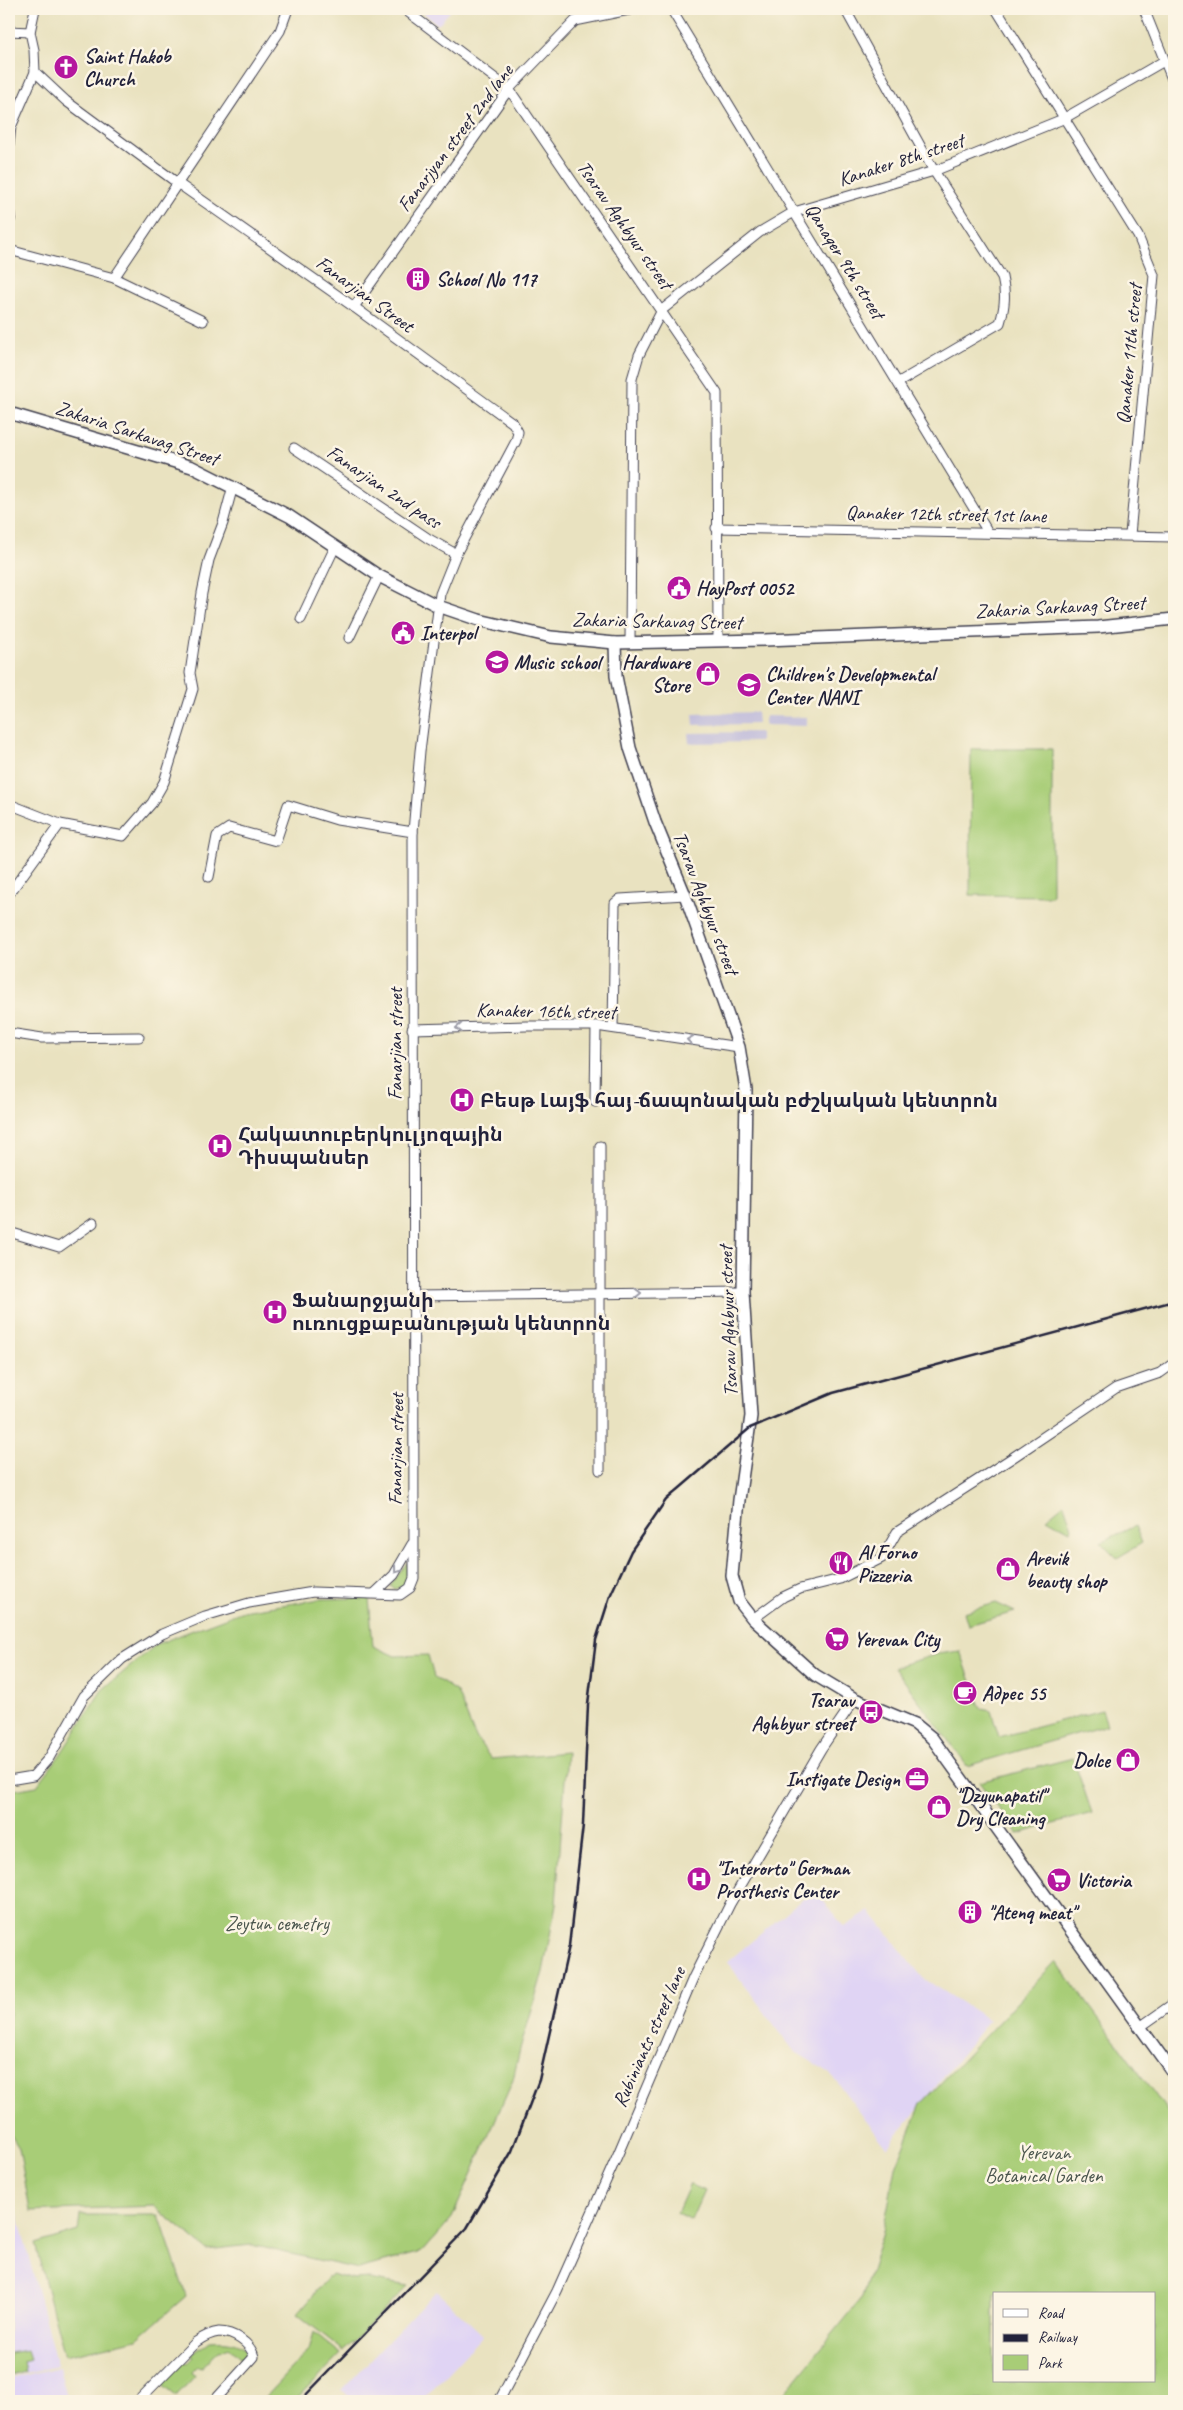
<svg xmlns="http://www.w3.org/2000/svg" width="1183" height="2410" font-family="Caveat,'Noto Sans Armenian',sans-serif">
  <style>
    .built { fill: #e0d4f4 }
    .industrial { fill: #c4c0db }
    .green { fill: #a8cd77; stroke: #657859; fill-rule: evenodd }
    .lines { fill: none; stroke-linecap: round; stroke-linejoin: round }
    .minor-casing { stroke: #403f4f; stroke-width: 11 }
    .major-casing { stroke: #403f4f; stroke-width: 14 }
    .minor { stroke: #fff; stroke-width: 9 }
    .major { stroke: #fff; stroke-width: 11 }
    .rail { stroke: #22223b; stroke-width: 2.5 }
    .oneway { stroke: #9c9ca7 }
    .labels { text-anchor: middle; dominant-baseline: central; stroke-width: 5; stroke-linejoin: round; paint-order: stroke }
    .poi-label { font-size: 20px; font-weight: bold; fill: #22223b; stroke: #fcf5e5; text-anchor: start }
    .street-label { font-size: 20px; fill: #22223b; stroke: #fcf5e5 }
    .park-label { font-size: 20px; fill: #4a554d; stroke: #fcf5e5 }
  </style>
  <rect width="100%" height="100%" fill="#fcf5e5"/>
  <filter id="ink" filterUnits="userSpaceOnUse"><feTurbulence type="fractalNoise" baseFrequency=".02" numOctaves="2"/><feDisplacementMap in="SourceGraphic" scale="10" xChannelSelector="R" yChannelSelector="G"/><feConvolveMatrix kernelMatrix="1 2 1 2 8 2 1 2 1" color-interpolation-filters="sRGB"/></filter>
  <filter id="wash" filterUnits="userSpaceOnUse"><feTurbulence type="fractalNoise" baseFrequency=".0096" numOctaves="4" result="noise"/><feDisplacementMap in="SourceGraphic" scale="20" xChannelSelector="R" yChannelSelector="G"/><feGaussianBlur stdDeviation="1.12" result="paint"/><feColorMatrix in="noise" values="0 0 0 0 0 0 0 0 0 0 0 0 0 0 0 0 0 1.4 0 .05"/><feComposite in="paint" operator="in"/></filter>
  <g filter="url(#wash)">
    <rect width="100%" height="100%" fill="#e9e2c0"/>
    <g class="built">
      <polygon points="428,9 452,9 438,25 424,13"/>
      <polygon points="814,1889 844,1927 870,1911 923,1978 989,2020 887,2148 830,2073 794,2051 727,1962"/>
      <polygon points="9,2192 12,2192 57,2366 9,2377"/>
      <polygon points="436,2291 483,2335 421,2401 354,2401 342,2390"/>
      <polygon points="59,2367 68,2401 9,2401 9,2379"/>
    </g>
    <g class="industrial">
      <polygon points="757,712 758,724 694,725 693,714"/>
      <polygon points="765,716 807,717 807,726 764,725"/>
      <polygon points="760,732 760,742 689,743 688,733"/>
    </g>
    <g class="green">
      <polygon points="971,749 1052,749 1052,896 970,895"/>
      <polygon points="1064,1504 1072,1528 1070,1531 1047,1518"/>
      <polygon points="1135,1526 1142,1543 1117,1558 1101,1542"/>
      <polygon points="407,1563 411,1565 408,1584 395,1589 390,1586"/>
      <polygon points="369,1598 373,1646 395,1656 428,1655 434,1677 457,1692 474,1734 491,1759 567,1752 556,1904 543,1972 520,2049 513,2080 452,2218 422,2252 358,2269 251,2245 207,2250 154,2206 30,2211 19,2148 9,2132 9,1791 37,1786 60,1755 102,1690 157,1644 243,1611 321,1599"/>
      <polygon points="996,1603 1015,1612 968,1625 964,1612"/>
      <polygon points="960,1651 981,1709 991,1711 999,1737 1102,1710 1107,1725 967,1766 894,1667 938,1654"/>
      <polygon points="1073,1758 1092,1813 1018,1834 979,1782"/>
      <path d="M1056,1961L1174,2120V2401H778L862,2298L882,2236L896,2167L921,2104ZM994,2294H1154V2381H994Z"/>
      <polygon points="690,2184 704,2191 691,2220 677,2213"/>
      <polygon points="80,2215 159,2215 186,2296 137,2339 65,2356 35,2244 78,2231"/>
      <polygon points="331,2274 354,2280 369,2279 408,2286 344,2351 297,2314"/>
      <polygon points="314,2332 341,2354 295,2401 261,2401 309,2350"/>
      <path d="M210,2341C226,2340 236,2340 248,2351L241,2359L228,2347L219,2351L202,2367L198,2366L192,2372L195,2376L176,2396L161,2384L184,2361L187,2363L193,2357L191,2355Z"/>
      <polygon points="27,2350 30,2359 23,2361 25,2372 9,2376 9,2353"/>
    </g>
  </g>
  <g filter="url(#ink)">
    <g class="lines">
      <defs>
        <g id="minor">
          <polyline points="404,9 509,89 717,393 718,641"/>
          <polyline points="671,9 988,532"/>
          <path d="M845,9L934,171L1002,277C1006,294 1005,306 1000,323L899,382"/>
          <polyline points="996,9 1138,236 1154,275 1130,535"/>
          <polyline points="1144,9 1174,84"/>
          <polyline points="9,31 30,32"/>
          <polyline points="9,145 11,127 35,72 34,50 30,32 35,9"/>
          <polyline points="9,197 11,216 9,224"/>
          <polyline points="9,250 114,278 203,321"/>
          <polyline points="114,278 280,31 288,9"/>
          <polyline points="354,307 509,89 575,21 634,9"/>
          <polyline points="294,448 429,539 456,554"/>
          <polyline points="716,528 1174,537"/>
          <polyline points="301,619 335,547"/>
          <polyline points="349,638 379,576"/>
          <polyline points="630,643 632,379 639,355 662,310 760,232 794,212 934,171 1063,119 1164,61"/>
          <polyline points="9,804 60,824 123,836 152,803 164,782 193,689 190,673 202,593 209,560 223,523 233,486"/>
          <polyline points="209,877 217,836 229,828 276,841 288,805 337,820 413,832"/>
          <polyline points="9,894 60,824"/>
          <polyline points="613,1028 615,903 620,899 685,895"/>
          <polyline points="412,1029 526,1026 596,1026 739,1047"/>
          <polyline points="9,1033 42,1038 139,1037"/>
          <polyline points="595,1102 596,1026"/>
          <polyline points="9,1232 59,1247 93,1223"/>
          <polyline points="415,1296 743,1292"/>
          <polyline points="600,1470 600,1146"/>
          <polyline points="375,1593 394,1575 412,1544"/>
          <polyline points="753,1619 783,1597 800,1589 840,1579 882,1558 897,1532 1012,1458 1116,1388 1160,1373 1174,1363"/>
          <polyline points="9,1780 33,1776 49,1758 84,1696 122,1659 162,1634 205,1616 249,1603 313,1592 400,1595 410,1588 414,1578 413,832 420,751 440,594 456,554 516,441 518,432 513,423 354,307 176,182 66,101 35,72"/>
          <polyline points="1140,2027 1174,2003"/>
          <path d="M138,2401L196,2342C203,2337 211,2333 219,2332C233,2332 251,2343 254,2357L214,2401"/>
          <polyline points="499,2401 557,2291 618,2154 693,1978 730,1904 821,1749 855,1699"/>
        </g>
        <g id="major">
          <polyline points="9,413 192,467 289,516 379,576 438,606 479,620 551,637 615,643 765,640 1098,627 1174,619"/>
          <polyline points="615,643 616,676 630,748 655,822 685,895 739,1047 746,1090 743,1292 751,1416 739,1500 732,1576 739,1601 753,1619 815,1675 855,1699 915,1724 932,1738 1174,2074"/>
        </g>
      </defs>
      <use href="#minor" class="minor-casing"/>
      <use href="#major" class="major-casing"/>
      <use href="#minor" class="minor"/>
      <use href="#major" class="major"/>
      <polyline class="rail" points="300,2401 467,2228 512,2151 539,2080 569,1946 583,1825 588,1704 596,1640 610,1596 631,1551 666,1500 750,1428 833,1393 1174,1301"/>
    </g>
    <defs><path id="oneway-chevron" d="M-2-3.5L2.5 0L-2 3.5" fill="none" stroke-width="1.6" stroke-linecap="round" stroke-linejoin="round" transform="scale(1.25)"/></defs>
    <g class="oneway">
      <use href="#oneway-chevron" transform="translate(459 1028) rotate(178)"/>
      <use href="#oneway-chevron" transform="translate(690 1040) rotate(-172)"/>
      <use href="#oneway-chevron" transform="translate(638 1293) rotate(-1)"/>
      <use href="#oneway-chevron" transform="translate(397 1570) rotate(127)"/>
    </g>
  </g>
  <defs>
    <symbol id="church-disc" viewBox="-11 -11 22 22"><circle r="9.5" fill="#b5179e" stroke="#fcf5e5"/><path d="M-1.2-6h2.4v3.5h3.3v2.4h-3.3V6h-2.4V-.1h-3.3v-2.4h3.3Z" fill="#fff"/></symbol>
    <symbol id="building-disc" viewBox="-11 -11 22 22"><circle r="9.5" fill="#b5179e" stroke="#fcf5e5"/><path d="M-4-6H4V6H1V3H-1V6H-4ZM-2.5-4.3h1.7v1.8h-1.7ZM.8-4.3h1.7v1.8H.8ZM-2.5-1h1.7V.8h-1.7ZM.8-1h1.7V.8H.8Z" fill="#fff"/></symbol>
    <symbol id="civic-disc" viewBox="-11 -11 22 22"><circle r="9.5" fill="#b5179e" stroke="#fcf5e5"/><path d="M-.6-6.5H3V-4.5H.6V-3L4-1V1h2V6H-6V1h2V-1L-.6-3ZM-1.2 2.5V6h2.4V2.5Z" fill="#fff"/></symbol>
    <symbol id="school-disc" viewBox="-11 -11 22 22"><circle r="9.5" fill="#b5179e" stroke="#fcf5e5"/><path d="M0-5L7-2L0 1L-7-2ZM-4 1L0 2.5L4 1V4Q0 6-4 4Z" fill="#fff"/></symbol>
    <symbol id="shop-disc" viewBox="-11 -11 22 22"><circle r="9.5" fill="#b5179e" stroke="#fcf5e5"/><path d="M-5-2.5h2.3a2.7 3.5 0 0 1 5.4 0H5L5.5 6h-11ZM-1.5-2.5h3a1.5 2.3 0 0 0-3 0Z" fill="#fff"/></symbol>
    <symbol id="hospital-disc" viewBox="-11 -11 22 22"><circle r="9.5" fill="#b5179e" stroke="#fcf5e5"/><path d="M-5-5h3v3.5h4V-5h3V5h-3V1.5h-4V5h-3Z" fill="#fff"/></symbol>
    <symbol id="restaurant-disc" viewBox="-11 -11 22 22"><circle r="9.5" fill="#b5179e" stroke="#fcf5e5"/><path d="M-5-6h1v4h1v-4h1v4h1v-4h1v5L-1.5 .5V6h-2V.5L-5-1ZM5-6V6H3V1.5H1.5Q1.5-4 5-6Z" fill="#fff"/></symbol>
    <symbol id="supermarket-disc" viewBox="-11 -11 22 22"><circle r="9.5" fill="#b5179e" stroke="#fcf5e5"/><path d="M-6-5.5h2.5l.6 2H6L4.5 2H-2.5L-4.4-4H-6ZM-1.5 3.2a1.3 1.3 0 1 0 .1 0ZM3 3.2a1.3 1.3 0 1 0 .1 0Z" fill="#fff"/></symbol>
    <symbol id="cafe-disc" viewBox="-11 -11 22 22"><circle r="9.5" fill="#b5179e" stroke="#fcf5e5"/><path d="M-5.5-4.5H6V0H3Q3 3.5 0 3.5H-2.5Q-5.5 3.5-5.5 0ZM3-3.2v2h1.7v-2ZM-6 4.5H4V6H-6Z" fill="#fff"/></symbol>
    <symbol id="bus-disc" viewBox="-11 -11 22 22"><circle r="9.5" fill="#b5179e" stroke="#fcf5e5"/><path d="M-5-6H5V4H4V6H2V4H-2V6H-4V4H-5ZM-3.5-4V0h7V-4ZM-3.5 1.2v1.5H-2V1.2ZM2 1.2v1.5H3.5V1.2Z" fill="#fff"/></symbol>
    <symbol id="office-disc" viewBox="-11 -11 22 22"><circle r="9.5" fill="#b5179e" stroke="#fcf5e5"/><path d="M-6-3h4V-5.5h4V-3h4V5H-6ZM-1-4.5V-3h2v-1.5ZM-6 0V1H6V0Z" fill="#fff"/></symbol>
  </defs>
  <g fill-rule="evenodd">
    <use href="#church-disc" x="52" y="53" width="28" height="28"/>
    <use href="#building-disc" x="404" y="265" width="28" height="28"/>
    <use href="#civic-disc" x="665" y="574" width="28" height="28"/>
    <use href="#civic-disc" x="389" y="619" width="28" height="28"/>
    <use href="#school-disc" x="483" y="648" width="28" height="28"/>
    <use href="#shop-disc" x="694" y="660" width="28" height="28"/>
    <use href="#school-disc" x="735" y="671" width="28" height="28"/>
    <use href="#hospital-disc" x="448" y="1086" width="28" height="28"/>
    <use href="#hospital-disc" x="206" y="1132" width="28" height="28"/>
    <use href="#hospital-disc" x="261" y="1298" width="28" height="28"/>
    <use href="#restaurant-disc" x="827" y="1549" width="28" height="28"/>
    <use href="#shop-disc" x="994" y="1555" width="28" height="28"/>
    <use href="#supermarket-disc" x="823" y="1625" width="28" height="28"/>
    <use href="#cafe-disc" x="951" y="1679" width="28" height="28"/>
    <use href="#bus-disc" x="857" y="1698" width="28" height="28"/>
    <use href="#shop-disc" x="1114" y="1746" width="28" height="28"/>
    <use href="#office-disc" x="903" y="1765" width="28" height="28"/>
    <use href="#shop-disc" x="925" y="1793" width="28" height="28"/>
    <use href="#hospital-disc" x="685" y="1865" width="28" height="28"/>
    <use href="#supermarket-disc" x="1045" y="1866" width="28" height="28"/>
    <use href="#building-disc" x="956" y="1898" width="28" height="28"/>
  </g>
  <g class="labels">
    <g class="poi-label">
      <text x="84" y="56">Saint Hakob<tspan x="84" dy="23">Church</tspan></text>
      <text x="436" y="279">School No 117</text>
      <text x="696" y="588">HayPost 0052</text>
      <text x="420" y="633">Interpol</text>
      <text x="514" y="662">Music school</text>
      <text x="690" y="662" text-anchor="end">Hardware<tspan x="690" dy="23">Store</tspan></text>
      <text x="766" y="674">Children's Developmental<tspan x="766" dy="23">Center NANI</tspan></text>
      <text x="480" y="1100">Բեսթ Լայֆ հայ-ճապոնական բժշկական կենտրոն</text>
      <text x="238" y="1134">Հակատուբերկուլյոզային<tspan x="238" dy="23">Դիսպանսեր</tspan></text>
      <text x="292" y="1300">Ֆանարջյանի<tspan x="292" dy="23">ուռուցքաբանության կենտրոն</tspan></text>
      <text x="858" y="1552">Al Forno<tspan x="858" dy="23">Pizzeria</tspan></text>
      <text x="1026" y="1558">Arevik<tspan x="1026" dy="23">beauty shop</tspan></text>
      <text x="854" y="1639">Yerevan City</text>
      <text x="982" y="1693">Адрес 55</text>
      <text x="854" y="1700" text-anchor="end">Tsarav<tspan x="854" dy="23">Aghbyur street</tspan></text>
      <text x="1110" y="1760" text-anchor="end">Dolce</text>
      <text x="900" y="1779" text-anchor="end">Instigate Design</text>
      <text x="956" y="1795">"Dzyunapatil"<tspan x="956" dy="23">Dry Cleaning</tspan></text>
      <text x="716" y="1868">"Interorto" German<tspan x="716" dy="23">Prosthesis Center</tspan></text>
      <text x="1076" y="1880">Victoria</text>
      <text x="988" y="1912">"Atenq meat"</text>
    </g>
    <g class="street-label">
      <text transform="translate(455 138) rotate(-53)">Fanarjyan street 2nd lane</text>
      <text transform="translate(901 160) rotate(-18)">Kanaker 8th street</text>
      <text transform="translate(625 225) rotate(55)">Tsarav Aghbyur street</text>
      <text transform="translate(845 261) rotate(58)">Qanaqer 9th street</text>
      <text transform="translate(365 294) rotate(36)">Fanarjian Street</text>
      <text transform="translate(1129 354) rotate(-85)">Qanaker 11th street</text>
      <text transform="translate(137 433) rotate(18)">Zakaria Sarkavag Street</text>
      <text transform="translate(384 487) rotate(34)">Fanarjian 2nd pass</text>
      <text transform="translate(946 514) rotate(1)">Qanaker 12th street 1st lane</text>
      <text transform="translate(1060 607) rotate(-3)">Zakaria Sarkavag Street</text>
      <text transform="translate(657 621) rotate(1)">Zakaria Sarkavag Street</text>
      <text transform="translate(706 903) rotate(69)">Tsarav Aghbyur street</text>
      <text transform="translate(546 1011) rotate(1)">Kanaker 16th street</text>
      <text transform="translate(395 1044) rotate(-90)">Fanarjian street</text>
      <text transform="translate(728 1321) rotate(-92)">Tsarav Aghbyur street</text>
      <text transform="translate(396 1449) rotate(-89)">Fanarjian street</text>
      <text transform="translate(649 2037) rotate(-66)">Rubiniants street lane</text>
    </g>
    <g class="park-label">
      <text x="277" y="1923">Zeytun cemetry</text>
      <text x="1044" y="2152">Yerevan<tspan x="1044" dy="23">Botanical Garden</tspan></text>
    </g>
  </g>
  <rect width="1183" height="2410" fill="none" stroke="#fcf5e5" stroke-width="30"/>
  <rect x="993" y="2292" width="162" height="90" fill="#fcf5e5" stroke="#a5a1a1"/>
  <rect x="1003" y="2309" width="25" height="8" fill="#ffffff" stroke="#a5a1a1"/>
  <text x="1038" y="2318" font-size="15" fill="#22223b">Road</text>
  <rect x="1003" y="2334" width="25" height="8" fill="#22223b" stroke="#a5a1a1"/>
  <text x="1038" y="2342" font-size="15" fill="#22223b">Railway</text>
  <rect x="1003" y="2355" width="25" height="15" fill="#a8cd77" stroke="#a5a1a1"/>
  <text x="1038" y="2368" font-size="15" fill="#22223b">Park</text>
</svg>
